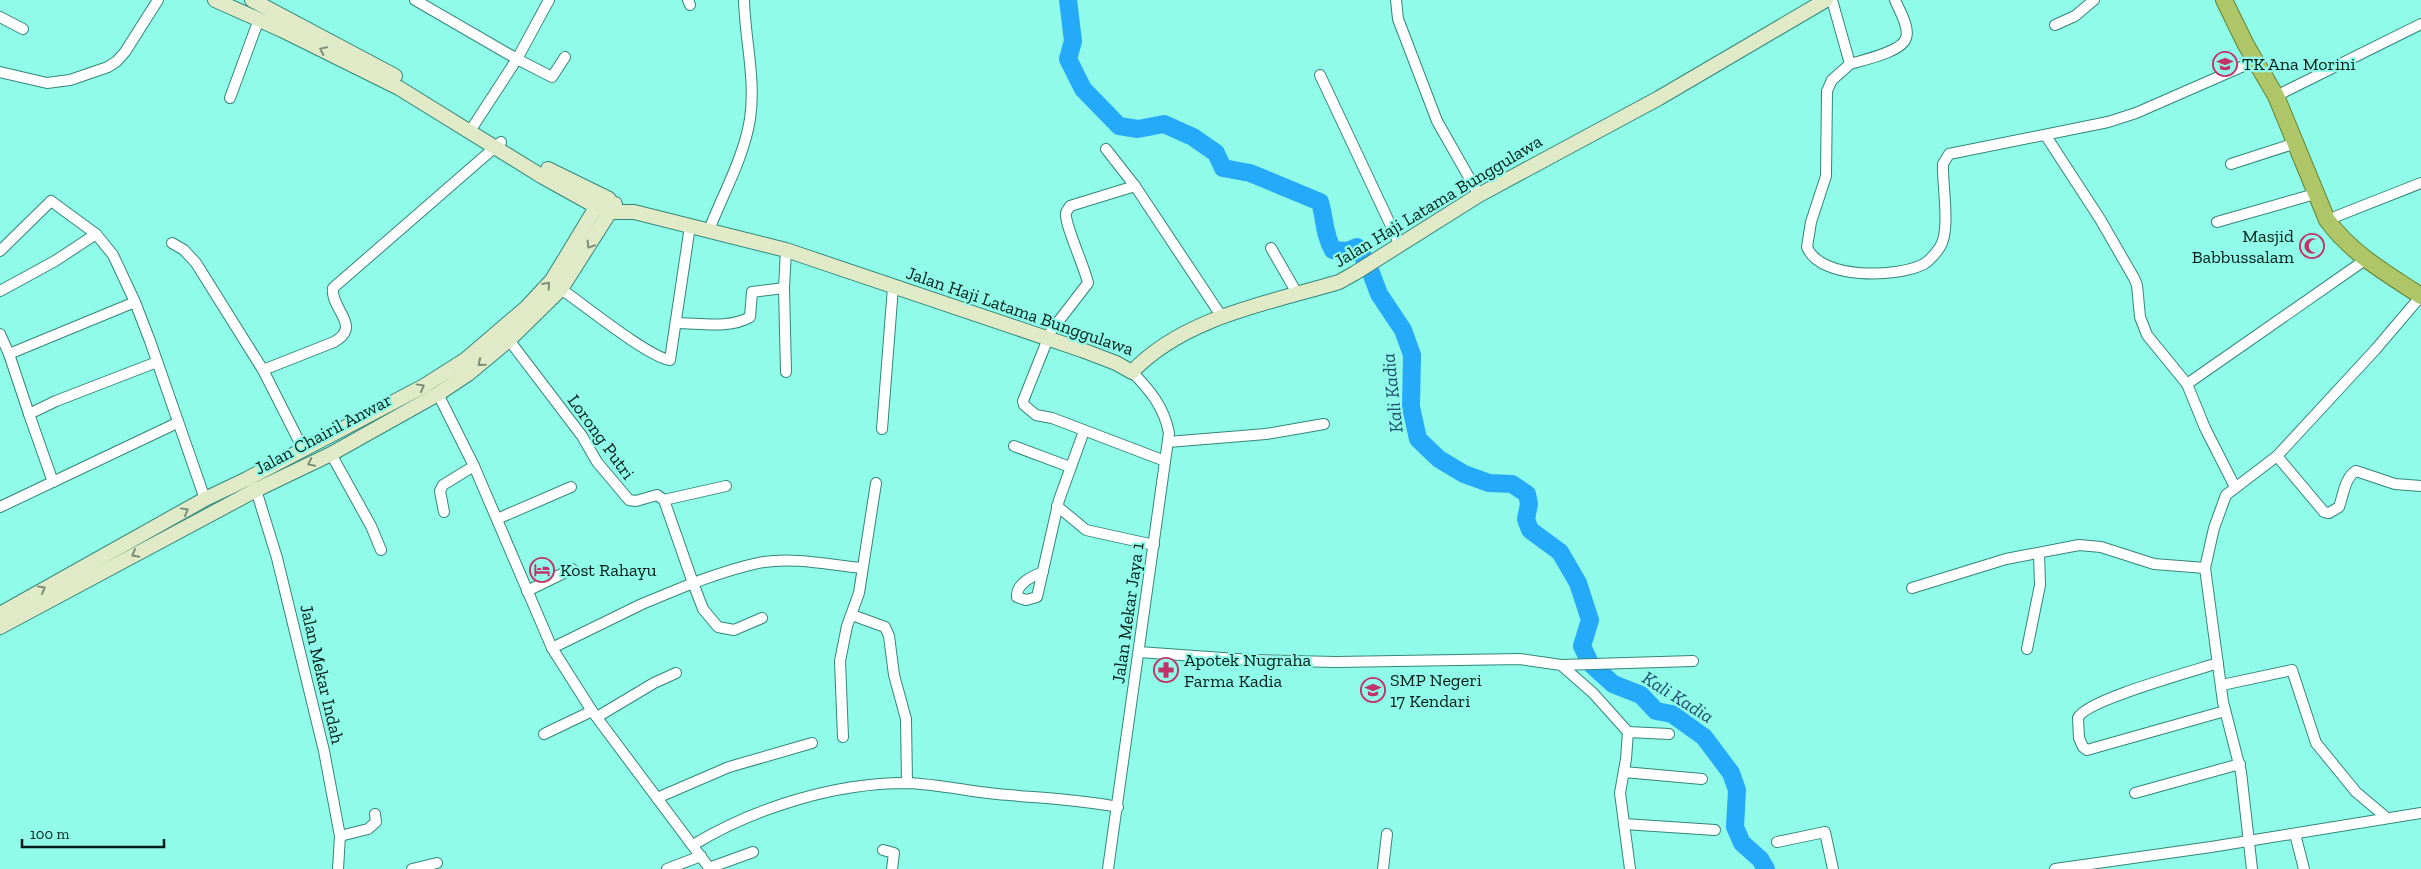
<svg xmlns="http://www.w3.org/2000/svg" width="2421" height="869" font-family="'Zilla Slab',serif">
  <style>
    .lines { fill: none; stroke-linecap: round; stroke-linejoin: round }
    .river { stroke: #25a9f9; stroke-width: 18 }
    .minor-casing { stroke: #33867a; stroke-width: 12 }
    .secondary-casing { stroke: #33867a; stroke-width: 16 }
    .trunk-casing { stroke: #648233; stroke-width: 18 }
    .minor { stroke: #fff; stroke-width: 10 }
    .secondary { stroke: #e1eac6; stroke-width: 14 }
    .trunk { stroke: #aec668; stroke-width: 16 }
    .oneway { stroke: #7c8e78 }
    .labels { text-anchor: middle; dominant-baseline: central; stroke-width: 4.5; stroke-linejoin: round; paint-order: stroke }
    .poi-label { font-size: 18px; fill: #001d18; stroke: #91fbe9; text-anchor: start }
    .street-label { font-size: 18px; fill: #001d18; stroke: #91fbe9 }
    .water-label { font-size: 19px; font-style: italic; fill: #1f4e6f; stroke: #91fbe9 }
  </style>
  <rect width="100%" height="100%" fill="#91fbe9"/>
  <g class="lines">
    <path class="river" d="M1068,0L1073,41L1068,59L1083,89L1119,126L1138,129L1164,124L1193,137L1216,153L1223,168L1250,173L1320,202C1325,219 1324,235 1333,250L1347,251L1357,247L1368,265L1379,294L1403,330L1412,355L1411,407L1418,439L1439,459L1464,474L1489,483L1512,484L1527,494L1529,504L1526,519L1530,530L1560,552L1578,583L1590,620L1582,646L1590,663L1613,684L1641,695L1656,711L1672,714L1704,737L1731,773L1737,790L1735,827L1742,843L1760,859L1766,869"/>
    <defs>
      <g id="minor">
        <polyline points="415,0 517,59 552,77 565,57"/>
        <polyline points="688,0 690,5"/>
        <polyline points="1396,0 1398,19 1437,121 1479,195"/>
        <path d="M1832,0L1850,64L1832,80L1827,91L1826,176L1811,222L1807,247C1820,280 1897,278 1924,264C1930,260 1936,253 1940,247C1951,230 1942,185 1943,164L1949,154L2108,122L2136,113L2255,61"/>
        <polyline points="0,17 23,29"/>
        <polyline points="2055,25 2075,16 2094,0"/>
        <path d="M1850,64C1863,60 1902,52 1906,38C1910,27 1899,10 1895,0"/>
        <polyline points="0,72 47,83 70,80 108,67 117,61 125,52 158,0"/>
        <polyline points="1320,75 1400,245"/>
        <polyline points="2276,96 2421,24"/>
        <polyline points="230,98 259,19"/>
        <polyline points="474,125 517,59 549,0"/>
        <polyline points="2046,136 2100,219 2134,278 2137,285 2140,317 2147,335 2187,384 2205,428 2235,487"/>
        <polyline points="1106,149 1135,186"/>
        <polyline points="2231,164 2296,143"/>
        <polyline points="2327,220 2421,183"/>
        <polyline points="2217,222 2315,194"/>
        <path d="M709,230C723,194 744,157 750,119C756,80 745,39 744,0"/>
        <polyline points="172,243 184,250 196,263 263,370"/>
        <polyline points="1271,248 1298,295"/>
        <polyline points="0,251 51,201 96,234 113,255 135,302 150,341 205,499"/>
        <polyline points="784,288 786,372"/>
        <path d="M561,289C583,304 648,357 670,360L690,226"/>
        <polyline points="0,291 55,261 96,234"/>
        <path d="M676,323C699,323 730,329 750,317L752,292L784,288L786,250"/>
        <polyline points="0,334 9,354 135,302"/>
        <path d="M509,340L582,436L597,462L629,500L636,501L657,495L664,500L693,583C716,575 740,566 764,562C795,557 830,565 861,568"/>
        <polyline points="9,354 29,414 56,401 157,362"/>
        <polyline points="2187,384 2365,260"/>
        <polyline points="438,394 474,466 552,648 592,711 710,869"/>
        <polyline points="29,414 53,482"/>
        <polyline points="882,429 893,287"/>
        <polyline points="1168,442 1266,434 1324,424"/>
        <polyline points="1014,446 1070,467"/>
        <path d="M303,449L263,370L334,342C363,326 330,309 333,288L501,142"/>
        <polyline points="331,454 371,526 381,550"/>
        <path d="M2277,456L2324,512L2329,513L2339,507C2343,496 2345,477 2356,471L2395,484L2421,486"/>
        <path d="M1165,461L1052,418L1036,415L1024,405L1023,401L1051,331L1088,283C1085,268 1064,223 1066,213C1066,212 1069,208 1070,206L1135,186L1222,317"/>
        <polyline points="256,490 277,558 324,751 340,836 338,869"/>
        <polyline points="664,500 726,486"/>
        <polyline points="1057,506 1086,530 1154,545"/>
        <polyline points="0,507 177,423"/>
        <polyline points="444,512 440,491 443,485 474,466"/>
        <polyline points="497,519 571,487"/>
        <path d="M1043,572C1033,576 1016,583 1017,597L1026,600L1037,597L1059,500L1084,431"/>
        <polyline points="1912,588 2006,559 2079,545 2101,547 2154,564 2205,568"/>
        <polyline points="527,591 572,569"/>
        <polyline points="852,615 885,627 889,636 894,675 906,719 907,783"/>
        <polyline points="552,648 642,604 693,583 703,609 718,627 734,630 762,618"/>
        <polyline points="2027,649 2040,585 2039,553"/>
        <polyline points="1139,652 1251,660 1336,662 1520,659 1561,665 1593,693 1628,732 1626,759 1620,793 1630,869"/>
        <path d="M2218,663C2194,671 2085,700 2078,718L2079,738L2083,747L2087,750L2225,711"/>
        <polyline points="1561,665 1693,661"/>
        <polyline points="2222,685 2292,670 2316,743 2356,792 2387,818"/>
        <polyline points="597,717 654,683 676,673"/>
        <polyline points="1628,732 1669,734"/>
        <polyline points="544,734 592,711"/>
        <polyline points="843,737 840,661 847,626 859,593 876,483"/>
        <polyline points="1624,772 1702,779"/>
        <polyline points="2135,793 2240,764"/>
        <polyline points="657,798 729,767 812,743"/>
        <polyline points="1624,824 1715,830"/>
        <polyline points="2295,834 2304,869"/>
        <polyline points="340,836 368,829 376,822 375,814"/>
        <polyline points="1777,842 1825,832 1833,869"/>
        <path d="M693,845C754,808 834,783 906,783C937,784 967,791 997,794C1038,798 1078,799 1118,807"/>
        <polyline points="883,850 894,853 892,869"/>
        <polyline points="709,868 753,852"/>
        <polyline points="412,869 437,863"/>
        <polyline points="667,869 701,856"/>
        <path d="M1108,869L1169,433C1164,407 1150,390 1132,372"/>
        <polyline points="1383,869 1387,834"/>
        <polyline points="2055,869 2211,847 2421,813"/>
        <polyline points="2252,869 2241,772 2223,702 2205,568 2214,528 2226,495 2277,456 2375,350 2421,296"/>
      </g>
      <g id="secondary">
        <path d="M215,0L282,30L399,88L543,177L597,207L611,212H634L786,250L1082,350L1116,363L1132,372C1184,317 1269,303 1339,282L1355,273L1479,195L1659,98L1826,0"/>
        <polyline points="252,0 395,76"/>
        <polyline points="548,169 609,199"/>
        <polyline points="0,614 205,499 247,479 424,386 465,360 527,307 552,280 603,196"/>
        <polyline points="0,627 256,490 331,454 438,394 468,374 509,340 561,289 615,204"/>
      </g>
      <path id="trunk" d="M2224,0L2246,45L2276,96L2327,220C2352,254 2386,273 2421,296"/>
    </defs>
    <use href="#minor" class="minor-casing"/>
    <use href="#secondary" class="secondary-casing"/>
    <use href="#trunk" class="trunk-casing"/>
    <use href="#minor" class="minor"/>
    <use href="#secondary" class="secondary"/>
    <use href="#trunk" class="trunk"/>
  </g>
  <defs><path id="oneway-chevron" d="M-2-3.5L2.5 0L-2 3.5" fill="none" stroke-width="1.6" stroke-linecap="round" stroke-linejoin="round" transform="scale(1.25)"/></defs>
  <g class="oneway">
    <use href="#oneway-chevron" transform="translate(323 50) rotate(-154)"/>
    <use href="#oneway-chevron" transform="translate(590 245) rotate(122)"/>
    <use href="#oneway-chevron" transform="translate(547 285) rotate(-48)"/>
    <use href="#oneway-chevron" transform="translate(481 363) rotate(140)"/>
    <use href="#oneway-chevron" transform="translate(421 387) rotate(-29)"/>
    <use href="#oneway-chevron" transform="translate(311 463) rotate(154)"/>
    <use href="#oneway-chevron" transform="translate(185 511) rotate(-29)"/>
    <use href="#oneway-chevron" transform="translate(135 554) rotate(152)"/>
    <use href="#oneway-chevron" transform="translate(42 589) rotate(-29)"/>
  </g>
  <defs>
    <symbol id="school-ring" viewBox="-11 -11 22 22"><circle r="9.5" fill="#91fbe9" stroke="#c03469" stroke-width="1.5"/><path d="M0-5L7-2L0 1L-7-2ZM-4 1L0 2.5L4 1V4Q0 6-4 4Z" fill="#c03469"/></symbol>
    <symbol id="mosque-ring" viewBox="-11 -11 22 22"><circle r="9.5" fill="#91fbe9" stroke="#c03469" stroke-width="1.5"/><path d="M3.5-4.9A6 6 0 1 0 3.5 4.9A5 5 0 1 1 3.5-4.9Z" fill="#c03469"/></symbol>
    <symbol id="hotel-ring" viewBox="-11 -11 22 22"><circle r="9.5" fill="#91fbe9" stroke="#c03469" stroke-width="1.5"/><path d="M-6-4.5h1.5V1H6V5H4.5V3h-9V5H-6ZM-4 0a1.8 1.8 0 1 1 3.6 0ZM.5 0V-2.5h3Q6-2.5 6 0Z" fill="#c03469"/></symbol>
    <symbol id="pharmacy-ring" viewBox="-11 -11 22 22"><circle r="9.5" fill="#91fbe9" stroke="#c03469" stroke-width="1.5"/><path d="M-2-6h4v4h4v4h-4v4h-4v-4h-4v-4h4Z" fill="#c03469"/></symbol>
  </defs>
  <g fill-rule="evenodd">
    <use href="#school-ring" x="2211" y="50" width="28" height="28"/>
    <use href="#mosque-ring" x="2298" y="232" width="28" height="28"/>
    <use href="#hotel-ring" x="528" y="556" width="28" height="28"/>
    <use href="#pharmacy-ring" x="1152" y="656" width="28" height="28"/>
    <use href="#school-ring" x="1359" y="676" width="28" height="28"/>
  </g>
  <g class="labels">
    <g class="poi-label">
      <text x="2242" y="64">TK Ana Morini</text>
      <text x="2294" y="236" text-anchor="end">Masjid<tspan x="2294" dy="21">Babbussalam</tspan></text>
      <text x="560" y="570">Kost Rahayu</text>
      <text x="1184" y="660">Apotek Nugraha<tspan x="1184" dy="21">Farma Kadia</tspan></text>
      <text x="1390" y="680">SMP Negeri<tspan x="1390" dy="21">17 Kendari</tspan></text>
    </g>
    <g class="street-label">
      <text transform="translate(1438 201) rotate(-31)">Jalan Haji Latama Bunggulawa</text>
      <text transform="translate(1020 311) rotate(19)">Jalan Haji Latama Bunggulawa</text>
      <text transform="translate(323 434) rotate(-28)">Jalan Chairil Anwar</text>
      <text transform="translate(601 437) rotate(54)">Lorong Putri</text>
      <text transform="translate(1128 613) rotate(-82)">Jalan Mekar Jaya 1</text>
      <text transform="translate(322 674) rotate(77)">Jalan Mekar Indah</text>
    </g>
    <g class="water-label">
      <text transform="translate(1392 393) rotate(-96)">Kali Kadia</text>
      <text transform="translate(1678 697) rotate(32)">Kali Kadia</text>
    </g>
  </g>
  <path d="M22 839v8h142v-8" fill="none" stroke="#001d18" stroke-width="2.5"/>
  <text x="30" y="839" font-size="15" fill="#001d18" stroke="#91fbe9" stroke-width="4" paint-order="stroke">100 m</text>
</svg>
